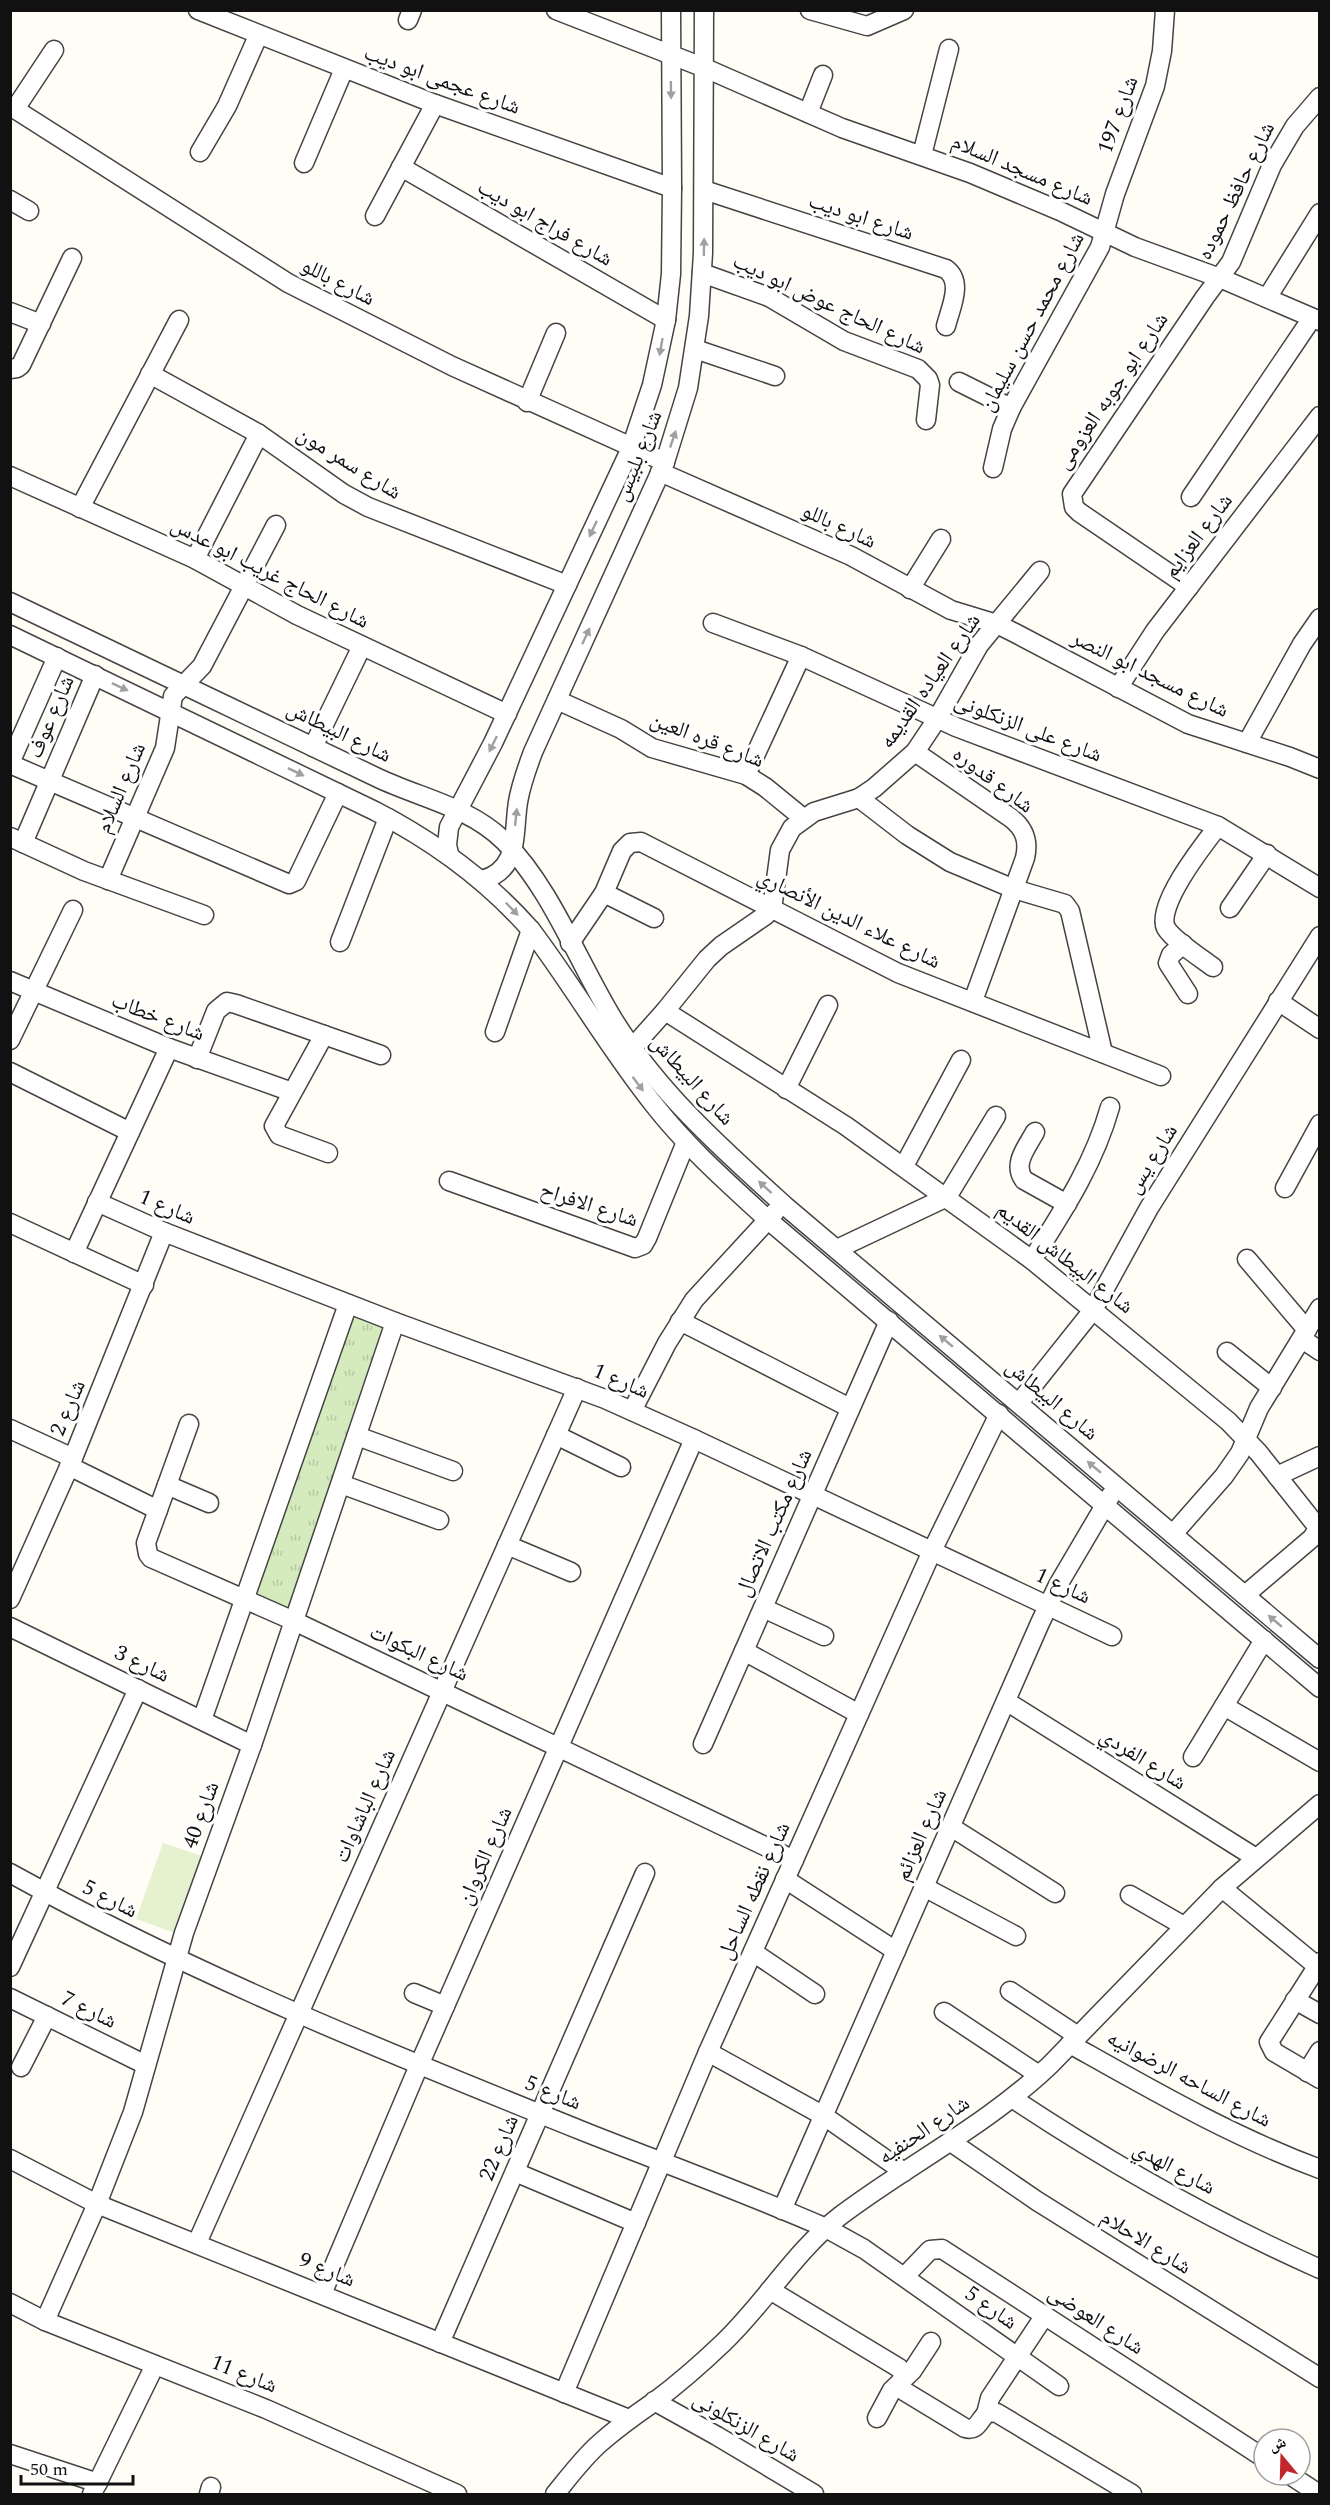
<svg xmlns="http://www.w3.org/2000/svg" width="1330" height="2505" font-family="Spectral,'Noto Naskh Arabic',serif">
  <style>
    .park { fill: url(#park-tufts) }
    .pitch { fill: #e6f2cf }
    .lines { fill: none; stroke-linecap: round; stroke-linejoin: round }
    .minor-casing { stroke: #444; stroke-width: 21 }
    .minor { stroke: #fff; stroke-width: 18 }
    .oneway { fill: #a0a0a0 }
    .labels { text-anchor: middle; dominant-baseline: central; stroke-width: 6; stroke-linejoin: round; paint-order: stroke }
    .street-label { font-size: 22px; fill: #111; stroke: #fff }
  </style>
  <defs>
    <pattern id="park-tufts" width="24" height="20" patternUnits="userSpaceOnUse" patternTransform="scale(1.5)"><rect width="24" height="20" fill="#d5ebbd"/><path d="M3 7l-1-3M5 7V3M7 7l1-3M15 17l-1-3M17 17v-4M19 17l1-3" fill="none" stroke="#b6c8a1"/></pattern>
  </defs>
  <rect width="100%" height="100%" fill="#fffdf5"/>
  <polygon class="park" points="349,1314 388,1329 293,1611 253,1593"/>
  <polygon class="pitch" points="163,1843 202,1856 175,1933 136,1919"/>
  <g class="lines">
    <defs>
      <g id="minor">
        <polyline points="198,10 435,104 672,188"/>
        <polyline points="556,10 705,68 842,128 970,173 1060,211 1135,247 1220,278 1320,321"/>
        <polyline points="810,10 867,26 904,10"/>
        <polyline points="408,20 412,10"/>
        <polyline points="10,106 288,283 452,366 665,462"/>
        <polyline points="15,109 54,50"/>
        <polyline points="808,113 823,75"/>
        <polyline points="200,152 227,106 258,36"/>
        <polyline points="922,155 949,49"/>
        <polyline points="304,163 344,69"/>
        <polyline points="401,167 666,320"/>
        <path d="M704,190L946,269C964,282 950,309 946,326"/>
        <polyline points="10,200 29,211"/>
        <polyline points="375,216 435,104"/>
        <polyline points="702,273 769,297 844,341 918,369 928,379 930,385 926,420"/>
        <polyline points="1267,298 1320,213"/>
        <polyline points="10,312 41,324"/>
        <polyline points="695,349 775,376"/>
        <polyline points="10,369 17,368 21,365 72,258"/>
        <polyline points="150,374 259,434 344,494 368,507 567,585"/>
        <polyline points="959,382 1011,408"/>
        <polyline points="527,402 556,333"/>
        <polyline points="993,468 1002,429 1011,408 1100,247 1115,194 1155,86 1162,51 1165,10"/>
        <polyline points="660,472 851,556 951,610 997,624 1015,633 1188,724 1290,757 1320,769"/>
        <polyline points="10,476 195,559 297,615 507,714"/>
        <polyline points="1191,497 1312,318"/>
        <polyline points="80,508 179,320"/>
        <polyline points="195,559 259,434"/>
        <polyline points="1189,587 1079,512 1074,507 1072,494 1205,297 1231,262 1272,165 1295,126 1320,97"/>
        <polyline points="910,589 941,539"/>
        <path d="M10,602C133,660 255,720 378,778C420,798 470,807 504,841C551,888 578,962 613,1019C658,1092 721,1148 784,1205L1320,1659"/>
        <polyline points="713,623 801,656 956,727 1218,826 1320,888"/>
        <path d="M10,635L375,811C435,842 487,880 531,930C574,987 610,1050 655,1106C688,1148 728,1183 767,1219L1320,1688"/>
        <polyline points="1118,688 1155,631 1320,416"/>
        <polyline points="557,700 621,729 652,748 746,775 765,787 803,818"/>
        <polyline points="1247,743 1302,644 1320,618"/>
        <polyline points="313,747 362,646"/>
        <path d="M915,752L1011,818C1025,829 1029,841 1025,858L973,1001"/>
        <polyline points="10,763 57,657"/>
        <polyline points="10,764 289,884 296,881 338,793"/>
        <polyline points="746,775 801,656"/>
        <polyline points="859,798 907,835 950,862 1014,889 1065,904 1070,911 1103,1053"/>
        <polyline points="10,837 84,871 204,915"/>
        <polyline points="23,843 95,675"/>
        <polyline points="449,854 447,845 449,827 493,743 631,448 652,385 666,320 671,274 672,188 671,10"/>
        <polyline points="108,880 165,748 173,696 202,666 276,525"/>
        <path d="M482,880C520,870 513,833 518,802C521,784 527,768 533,752L665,462L688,388L699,316L703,253L704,10"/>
        <polyline points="604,893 654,918"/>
        <polyline points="1230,908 1267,854"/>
        <polyline points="340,942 388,818"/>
        <polyline points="570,943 604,893 622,851 630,843 641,842 898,973 1161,1076"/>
        <polyline points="1183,944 1171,955 1168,963 1188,994"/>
        <path d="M1213,967C1201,958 1173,940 1166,928C1155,906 1204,844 1218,826"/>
        <polyline points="10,981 169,1048 292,1092"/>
        <polyline points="1278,1001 1320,1029"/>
        <polyline points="665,1011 846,1126 1032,1260 1228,1421 1258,1452 1316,1525 1317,1530 1312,1538 1245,1595"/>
        <polyline points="495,1032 531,930"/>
        <polyline points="324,1035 274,1126 279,1135 328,1153"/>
        <polyline points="10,1040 73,910"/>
        <polyline points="624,1057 665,1011 707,959 721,946 766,915 773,902 780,850 792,828 814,812 859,798 874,788 915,752 937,719 979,645 1040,571"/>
        <polyline points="197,1059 216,1011 227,1002 236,1004 381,1055"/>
        <polyline points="10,1072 130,1132"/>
        <polyline points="786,1089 828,1005"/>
        <path d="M1035,1132C1027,1147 1012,1164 1024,1180L1067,1204"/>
        <polyline points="904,1166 961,1060"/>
        <polyline points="449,1181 635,1248 643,1245 647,1238 686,1142"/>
        <polyline points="1285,1188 1320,1124"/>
        <polyline points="97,1202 164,1232 395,1322 605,1399 694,1439 1112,1636"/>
        <polyline points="10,1223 144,1285"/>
        <polyline points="837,1249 947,1197 996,1116"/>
        <polyline points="74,1253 169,1048"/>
        <polyline points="1247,1259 1307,1330"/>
        <path d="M1032,1260C1063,1211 1094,1164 1110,1107"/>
        <polyline points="680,1321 850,1408"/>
        <polyline points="1302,1339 1320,1351"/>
        <polyline points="1227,1352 1272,1388"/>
        <polyline points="1019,1403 1093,1310 1149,1208 1320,936"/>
        <polyline points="632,1411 667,1343 694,1300 775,1212"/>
        <polyline points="189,1424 146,1543 148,1554 151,1558 294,1621 794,1860"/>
        <polyline points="10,1429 73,1458"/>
        <polyline points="556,1435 621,1467"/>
        <polyline points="357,1436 453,1471"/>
        <polyline points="69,1466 158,1510"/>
        <polyline points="1277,1476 1320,1456"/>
        <polyline points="341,1484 439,1520"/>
        <polyline points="167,1485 209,1503"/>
        <polyline points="1173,1534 1224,1476 1240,1453 1259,1408 1320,1308"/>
        <polyline points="507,1545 571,1572"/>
        <polyline points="10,1599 73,1458 164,1232"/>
        <polyline points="763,1608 824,1636"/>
        <polyline points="10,1627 252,1745"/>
        <polyline points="744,1651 859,1714"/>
        <polyline points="1006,1701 1256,1858"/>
        <polyline points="1224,1706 1320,1762"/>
        <polyline points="202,1720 348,1304"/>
        <polyline points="703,1744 889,1321"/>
        <polyline points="1193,1757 1264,1640"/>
        <polyline points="951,1827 1055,1893"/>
        <path d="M10,1873C196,1976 393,2055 590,2134C669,2165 748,2194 826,2228L864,2249L1059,2386"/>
        <polyline points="785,1879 896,1951"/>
        <polyline points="924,1887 1016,1936"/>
        <polyline points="1222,1888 1317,1966"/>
        <polyline points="1130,1895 1184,1926"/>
        <polyline points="753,1952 815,1994"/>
        <polyline points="1320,1962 1269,2042 1274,2052 1320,2079"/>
        <polyline points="10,1967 138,1689"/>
        <polyline points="1010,1991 1078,2036"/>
        <polyline points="414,1993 445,2006"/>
        <polyline points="10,1998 146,2065"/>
        <polyline points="1295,2000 1320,2014"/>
        <polyline points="944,2012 1039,2075"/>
        <path d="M1070,2044C1152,2090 1231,2136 1320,2169"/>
        <polyline points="708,2052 824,2116 904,2172"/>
        <polyline points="21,2067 47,2016"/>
        <polyline points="1307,2072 1320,2051"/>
        <path d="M1012,2098C1110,2163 1212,2221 1320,2269"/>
        <polyline points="951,2142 1037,2201 1320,2378"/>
        <polyline points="10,2159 97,2204 629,2419"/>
        <polyline points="515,2172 636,2223"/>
        <polyline points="782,2210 1040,1623 1058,1585 1111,1495"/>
        <polyline points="197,2243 577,1388"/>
        <polyline points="905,2276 930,2250 942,2249 1264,2458"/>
        <path d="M770,2290L899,2368L903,2372L901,2386L904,2391L965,2428C978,2432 979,2419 988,2412L997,2413L1132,2494"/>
        <polyline points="322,2294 420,2063 694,1439"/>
        <polyline points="10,2303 45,2321 266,2409 457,2494"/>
        <polyline points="45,2321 97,2204 133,2112 184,1933 252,1745 395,1322"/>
        <polyline points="440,2343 645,1873"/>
        <polyline points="564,2393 708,2052 932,1551 999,1414"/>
        <polyline points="654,2401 717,2436 814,2494"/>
        <polyline points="986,2414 990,2398 1045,2315"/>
        <polyline points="877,2418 892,2390 912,2371 931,2342"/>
        <polyline points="10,2454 98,2483"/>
        <polyline points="1290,2475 1319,2494"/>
        <polyline points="92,2494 155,2365"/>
        <polyline points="209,2494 211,2487"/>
        <path d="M555,2494C569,2477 583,2458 600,2443C617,2428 635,2415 654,2402C678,2384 701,2364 723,2343C765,2303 794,2252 840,2216C909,2164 987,2125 1050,2065L1222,1888L1320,1804"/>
      </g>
    </defs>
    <use href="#minor" class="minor-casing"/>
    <use href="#minor" class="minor"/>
  </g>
  <defs><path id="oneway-solid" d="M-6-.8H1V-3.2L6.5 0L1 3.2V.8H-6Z" transform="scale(1.5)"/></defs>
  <g class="oneway">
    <use href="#oneway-solid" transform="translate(671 90) rotate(89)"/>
    <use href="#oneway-solid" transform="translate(704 247) rotate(-89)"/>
    <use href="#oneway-solid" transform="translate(661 347) rotate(100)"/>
    <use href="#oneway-solid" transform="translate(673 439) rotate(-71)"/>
    <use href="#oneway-solid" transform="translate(593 529) rotate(115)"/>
    <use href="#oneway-solid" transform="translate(586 636) rotate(-65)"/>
    <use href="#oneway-solid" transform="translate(120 687) rotate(25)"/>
    <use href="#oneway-solid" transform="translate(493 744) rotate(116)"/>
    <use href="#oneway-solid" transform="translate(296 772) rotate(26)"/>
    <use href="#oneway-solid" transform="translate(516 817) rotate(-84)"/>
    <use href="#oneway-solid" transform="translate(512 909) rotate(46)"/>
    <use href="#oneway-solid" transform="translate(638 1084) rotate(53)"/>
    <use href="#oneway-solid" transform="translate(765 1187) rotate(-138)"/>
    <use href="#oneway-solid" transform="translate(946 1341) rotate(-140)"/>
    <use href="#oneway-solid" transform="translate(1094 1467) rotate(-140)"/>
    <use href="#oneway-solid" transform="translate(1275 1621) rotate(-140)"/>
  </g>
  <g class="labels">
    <g class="street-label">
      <text transform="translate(442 80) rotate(20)">شارع عجمى ابو ديب</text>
      <text transform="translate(1118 115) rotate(-70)">شارع 197</text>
      <text transform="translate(1022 170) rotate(23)">شارع مسجد السلام</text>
      <text transform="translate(1236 191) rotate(-64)">شارع حافظ حموده</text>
      <text transform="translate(861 217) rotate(18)">شارع ابو ديب</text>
      <text transform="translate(545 223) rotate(30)">شارع فراج ابو ديب</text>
      <text transform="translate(338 282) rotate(27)">شارع باللو</text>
      <text transform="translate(829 304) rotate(25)">شارع الحاج عوض ابو ديب</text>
      <text transform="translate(1032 322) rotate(-62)">شارع محمد حسن سليمان</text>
      <text transform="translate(1112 391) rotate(-56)">شارع ابو جوبه العزومى</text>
      <text transform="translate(638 456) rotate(-68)">شارع بلبيس</text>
      <text transform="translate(349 463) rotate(32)">شارع سمر مون</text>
      <text transform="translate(839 526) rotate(25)">شارع باللو</text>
      <text transform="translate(1198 536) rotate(-53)">شارع العزايم</text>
      <text transform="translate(270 573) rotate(27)">شارع الحاج غريب ابو عدس</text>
      <text transform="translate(1150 674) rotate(26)">شارع مسجد ابو النصر</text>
      <text transform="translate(930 681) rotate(-55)">شارع العياده القديمه</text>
      <text transform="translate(51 717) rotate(-67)">شارع عوف</text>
      <text transform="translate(1028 728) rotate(21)">شارع على الزنكلونى</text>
      <text transform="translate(339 732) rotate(26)">شارع البيطاش</text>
      <text transform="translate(707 740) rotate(21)">شارع قره العين</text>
      <text transform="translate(993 780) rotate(37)">شارع قدوره</text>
      <text transform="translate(121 788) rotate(-67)">شارع السلام</text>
      <text transform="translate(849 919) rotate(26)">شارع علاء الدين الأنصاري</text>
      <text transform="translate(158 1017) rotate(21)">شارع خطاب</text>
      <text transform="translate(692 1080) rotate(48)">شارع البيطاش</text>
      <text transform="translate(1152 1159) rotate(-58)">شارع يس</text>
      <text transform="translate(589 1205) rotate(18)">شارع الافراح</text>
      <text transform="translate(167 1207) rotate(23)">شارع 1</text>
      <text transform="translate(1065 1258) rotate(38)">شارع البيطاش القديم</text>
      <text transform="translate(621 1381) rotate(23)">شارع 1</text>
      <text transform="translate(1052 1400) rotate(40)">شارع البيطاش</text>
      <text transform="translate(68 1408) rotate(-67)">شارع 2</text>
      <text transform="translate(774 1523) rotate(-66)">شارع مكتب الاتصال</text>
      <text transform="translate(1063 1586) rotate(25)">شارع 1</text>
      <text transform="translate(419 1653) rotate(25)">شارع البكوات</text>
      <text transform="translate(142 1664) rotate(26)">شارع 3</text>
      <text transform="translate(1143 1759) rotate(32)">شارع الفردي</text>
      <text transform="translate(365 1806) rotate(-66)">شارع الباشاوات</text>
      <text transform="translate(201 1815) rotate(-70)">شارع 40</text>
      <text transform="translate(921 1835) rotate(-66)">شارع العزائم</text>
      <text transform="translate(485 1856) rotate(-66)">شارع الكروان</text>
      <text transform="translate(754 1891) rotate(-66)">شارع نقطه الساحل</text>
      <text transform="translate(110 1899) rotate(27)">شارع 5</text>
      <text transform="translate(89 2010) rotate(26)">شارع 7</text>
      <text transform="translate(1189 2079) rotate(28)">شارع الساحه الرضوانيه</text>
      <text transform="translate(553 2093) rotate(22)">شارع 5</text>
      <text transform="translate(924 2130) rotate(-34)">شارع الحنفيه</text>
      <text transform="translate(499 2148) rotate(-67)">شارع 22</text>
      <text transform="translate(1174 2168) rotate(28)">شارع الهدي</text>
      <text transform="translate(1146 2242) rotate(32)">شارع الاحلام</text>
      <text transform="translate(327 2270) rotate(22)">شارع 9</text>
      <text transform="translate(991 2308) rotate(35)">شارع 5</text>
      <text transform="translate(1096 2320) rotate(33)">شارع العوضى</text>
      <text transform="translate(244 2374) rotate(22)">شارع 11</text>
      <text transform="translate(746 2427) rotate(30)">شارع الزنكلونى</text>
    </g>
  </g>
  <rect width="1330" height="2505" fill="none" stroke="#111111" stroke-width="24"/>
  <g transform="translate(1282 2457) rotate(341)"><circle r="28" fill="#ffffff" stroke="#a0a0a0" stroke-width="1.5"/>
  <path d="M0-4.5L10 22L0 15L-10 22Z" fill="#c4262e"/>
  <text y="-9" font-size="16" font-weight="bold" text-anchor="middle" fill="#111111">ش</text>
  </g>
  <path d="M21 2475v9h112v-9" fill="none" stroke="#111111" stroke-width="3"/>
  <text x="30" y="2475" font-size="18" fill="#111111" stroke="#ffffff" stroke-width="4.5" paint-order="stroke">50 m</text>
</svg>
